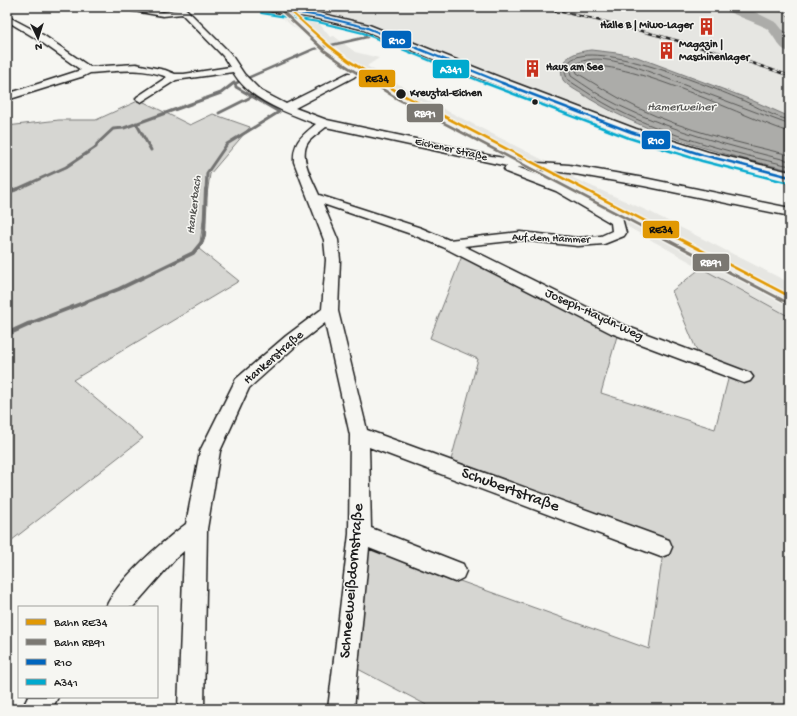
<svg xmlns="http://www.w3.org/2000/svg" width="797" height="716" font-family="'Gochi Hand',sans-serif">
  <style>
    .built { fill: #e6e6e2 }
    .green { fill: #d6d6d2; stroke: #797977 }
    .water { fill: #acaca9; stroke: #727271 }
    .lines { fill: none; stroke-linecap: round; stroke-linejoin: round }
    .shore { stroke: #565654; stroke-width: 1 }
    .stream-far3 { stroke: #727271; stroke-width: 2.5 }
    .stream-far2 { stroke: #727271; stroke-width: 3 }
    .stream-far1 { stroke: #727271; stroke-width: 4 }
    .stream { stroke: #727271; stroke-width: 5 }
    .river { fill: #acaca9; fill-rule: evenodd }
    .minor-casing { stroke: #1c1c1c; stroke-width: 3 }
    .primary-casing { stroke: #1c1c1c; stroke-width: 3 }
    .minor { fill: #f6f6f2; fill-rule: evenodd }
    .primary { fill: #f6f6f2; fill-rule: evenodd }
    .rail-casing { stroke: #1c1c1c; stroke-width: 2.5 }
    .rail { stroke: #f6f6f2; stroke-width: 1.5; stroke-dasharray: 4.5; stroke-linecap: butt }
    .bus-1-far1-casing { stroke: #f6f6f2; stroke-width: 3.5 }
    .bus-1-casing { stroke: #f6f6f2; stroke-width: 4.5 }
    .bus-2-far1-casing { stroke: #f6f6f2; stroke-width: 3.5 }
    .bus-2-casing { stroke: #f6f6f2; stroke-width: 4.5 }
    .bus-1-far1 { stroke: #0065bd; stroke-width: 2 }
    .bus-1 { stroke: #0065bd; stroke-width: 2.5 }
    .bus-2-far1 { stroke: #00a9ce; stroke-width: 2 }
    .bus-2 { stroke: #00a9ce; stroke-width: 2.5 }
    .rail-1-casing { stroke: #f6f6f2; stroke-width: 3 }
    .rail-2-casing { stroke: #f6f6f2; stroke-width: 3 }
    .rail-1 { fill: #e19803; fill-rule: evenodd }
    .rail-2 { fill: #7b7872; fill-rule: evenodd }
    .stop-dot { fill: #1c1c1c; stroke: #f6f6f2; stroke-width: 1.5 }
    .labels { text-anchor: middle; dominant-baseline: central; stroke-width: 3; stroke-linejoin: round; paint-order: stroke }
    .far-poi-label { font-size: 11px; font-weight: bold; fill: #1c1c1c; stroke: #f6f6f2; text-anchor: start }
    .far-stop-label { font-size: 11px; font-weight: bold; fill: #1c1c1c; stroke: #f6f6f2; text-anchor: start }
    .far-street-label { font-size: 11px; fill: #1c1c1c; stroke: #f6f6f2 }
    .far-water-label { font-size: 12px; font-style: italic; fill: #565654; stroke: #f6f6f2 }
    .street-label { font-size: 13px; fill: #1c1c1c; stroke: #f6f6f2 }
    .near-street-label { font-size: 16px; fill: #1c1c1c; stroke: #f6f6f2 }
    .line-badge { stroke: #f6f6f2; stroke-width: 1.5 }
    .badge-label { font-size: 11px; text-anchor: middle; font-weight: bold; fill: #fff }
    .pale-badge-label { font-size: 11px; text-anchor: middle; font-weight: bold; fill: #111 }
  </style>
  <rect width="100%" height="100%" fill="#f6f6f2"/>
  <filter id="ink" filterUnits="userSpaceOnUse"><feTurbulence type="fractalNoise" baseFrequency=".025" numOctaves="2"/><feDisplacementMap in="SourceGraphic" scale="8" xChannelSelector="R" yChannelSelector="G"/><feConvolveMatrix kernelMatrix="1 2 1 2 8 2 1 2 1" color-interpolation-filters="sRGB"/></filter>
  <g filter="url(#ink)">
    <g class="built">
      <polygon points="270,7 301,7 319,23 330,37 334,36 355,52 379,58 367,66 428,101 551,164 576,174 573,178 650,212 790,283 790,317 701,268 493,151 384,92 291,25"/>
      <polygon points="321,7 728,8 769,24 790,43 790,173 668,141 337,17"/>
    </g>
    <g class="green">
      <polygon points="721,7 790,7 790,12 781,9 779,10 790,17 790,35 767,21"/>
      <polygon points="140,100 190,125 213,114 250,127 210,174 199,249 239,281 73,380 143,438 7,544 7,126 59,120 96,120"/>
      <polygon points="462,256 617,336 601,393 715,429 731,368 699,356 672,291 701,268 790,317 790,709 434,709 358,669 368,548 649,649 665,539 451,460 478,359 430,338"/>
    </g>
    <path class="water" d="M591,50L617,53L637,57L749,99L790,117V170C721,154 651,136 590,99C582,93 569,88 563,80C556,59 573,52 591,50Z"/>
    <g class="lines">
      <g class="shore">
        <path d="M790,120C773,117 758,107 742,100C713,88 594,38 570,61C564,66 564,73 568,80C584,90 599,101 615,109C670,137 730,152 790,166"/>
        <path d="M790,125L634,66C614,61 586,52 570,69L571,76C586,86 601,97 618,105C672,131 732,147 790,161"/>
        <path d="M790,132C748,120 611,49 576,70L577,73C597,85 617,98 638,108C686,131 739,143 790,155"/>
      </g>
      <g class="stream-far3">
        <polyline points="391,32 403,31"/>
        <polyline points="234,84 314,49 367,37"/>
      </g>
      <g class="stream-far2">
        <polyline points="219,113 251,97"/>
        <polyline points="136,123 151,150"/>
        <polyline points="15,190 66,167 96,147 97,144 113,129 124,128 221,93 234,83"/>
        <polyline points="206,190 207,173 227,144 279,112 236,87 235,83"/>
      </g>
      <g class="stream-far1">
        <polyline points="7,193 17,189"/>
        <polyline points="26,325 119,289 193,253 202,242 204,235 206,189"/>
      </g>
      <polyline class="stream" points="7,334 29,324"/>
      <path class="river" d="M720,7H741L751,10L777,23L790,39V52C778,50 775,35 766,28C758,23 723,11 720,7Z"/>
      <defs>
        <g id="minor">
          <path d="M92,7H136L163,12L178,9L176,7H184L230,53L244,74L261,91L286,104L348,73H354L356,75L354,77L295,108L327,120L425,141L491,156L538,163L569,165L644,178L790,208V216L644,186L569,173L517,167L564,185L622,218L626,233L624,236L604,244L578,246L520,240L464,246L623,325L750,373L753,377L750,381L744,383L611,333L443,247L411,234L323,204L338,240L340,260L338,311L367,430L669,540L672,547L669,554L661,557L369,447L371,528L463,564L466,571L463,578L455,582L369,548L354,709H328L349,534L350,435L325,323L298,344L249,388L220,451L207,529L204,709H178L184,551L176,558L133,607H106C118,579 162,542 186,524L200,451L236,379L286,336L322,309L326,260L324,240L294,162C293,141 302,136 316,124C286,112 250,101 233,72L176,80L141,102L136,99L137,97L167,77C142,67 116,71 90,73L84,76L7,100V94L81,70L37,39L7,21V16L43,35L90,67L136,64L165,70L175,74H184L230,67L223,56L182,14L163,16L128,10L96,9ZM326,127L507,166L504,169L506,172L556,191L611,223L612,231L601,236L578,238L520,232L449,240L421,228L319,195C313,180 297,156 309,141C314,136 321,131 326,127Z"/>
          <polygon points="28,697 58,697 52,709 22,709"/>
        </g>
        <polygon id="primary" points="257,7 282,7 319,13 369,25 494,75 636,129 708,152 790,172 790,182 698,158 626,135 486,81 361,29 319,19 262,10"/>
      </defs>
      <use href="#minor" class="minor-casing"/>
      <use href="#primary" class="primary-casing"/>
      <use href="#minor" class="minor"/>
      <use href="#primary" class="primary"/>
      <defs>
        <path id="rail" d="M539,7C624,25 708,47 790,76"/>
      </defs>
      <use href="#rail" class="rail-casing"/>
      <use href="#rail" class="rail"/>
      <defs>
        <polyline id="bus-1-far1" points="262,7 319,16 365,27 505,84"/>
        <polyline id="bus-1" points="502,83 631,132 703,155 790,177"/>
        <polyline id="bus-2-far1" points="261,13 318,22 363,33 487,84"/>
        <polyline id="bus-2" points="485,83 629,138 702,161 789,183"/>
      </defs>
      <use href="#bus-1-far1" class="bus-1-far1-casing"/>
      <use href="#bus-1" class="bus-1-casing"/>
      <use href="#bus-2-far1" class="bus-2-far1-casing"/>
      <use href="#bus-2" class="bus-2-casing"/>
      <use href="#bus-1-far1" class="bus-1-far1"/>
      <use href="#bus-1" class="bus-1"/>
      <use href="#bus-2-far1" class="bus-2-far1"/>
      <use href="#bus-2" class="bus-2"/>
      <defs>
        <polygon id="rail-1" points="285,7 287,7 330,45 350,60 402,93 790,295 790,298 400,95 348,62 328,47"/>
        <polygon id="rail-2" points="281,10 283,10 326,50 347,65 399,98 789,302 787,303 785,303 397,100 345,67 324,52 281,12"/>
      </defs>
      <use href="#rail-1" class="rail-1-casing"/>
      <use href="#rail-2" class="rail-2-casing"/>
      <use href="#rail-1" class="rail-1"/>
      <use href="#rail-2" class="rail-2"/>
    </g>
  </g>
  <defs>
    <symbol id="building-bare" viewBox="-9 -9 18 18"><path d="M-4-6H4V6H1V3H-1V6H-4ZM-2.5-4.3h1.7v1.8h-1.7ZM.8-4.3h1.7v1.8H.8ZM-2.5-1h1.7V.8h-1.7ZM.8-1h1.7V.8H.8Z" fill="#c8321e" stroke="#f6f6f2" stroke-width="2.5" paint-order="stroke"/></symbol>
  </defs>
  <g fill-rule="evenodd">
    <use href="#building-bare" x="694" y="14" width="25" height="25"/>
    <use href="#building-bare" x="654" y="38" width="25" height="25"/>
    <use href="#building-bare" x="520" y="56" width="25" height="25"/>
  </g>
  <g class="stop-dot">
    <circle cx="401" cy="94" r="5.5"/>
    <circle cx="535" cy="102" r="3.5"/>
  </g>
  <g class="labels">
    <g class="far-poi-label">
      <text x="693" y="26" text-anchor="end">Halle B | Miwo-Lager</text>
      <text x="679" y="45">Magazin |<tspan x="679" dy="13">Maschinenlager</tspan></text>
      <text x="546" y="68">Haus am See</text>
    </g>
    <g class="far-stop-label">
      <text x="410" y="94">Kreuztal-Eichen</text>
    </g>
    <g class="far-street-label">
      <text transform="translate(451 150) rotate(13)">Eichener Straße</text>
      <text transform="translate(551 239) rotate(2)">Auf dem Hammer</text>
    </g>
    <g class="far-water-label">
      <text x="681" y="108">Hamerweiher</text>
      <text transform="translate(195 205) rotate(-83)">Hankerbach</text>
    </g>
    <g class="street-label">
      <text transform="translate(594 315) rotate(25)">Joseph-Haydn-Weg</text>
      <text transform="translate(274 358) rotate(-41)">Hankerstraße</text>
    </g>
    <g class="near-street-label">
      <text transform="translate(510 491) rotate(20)">Schubertstraße</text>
      <text transform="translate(353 581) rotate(-85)">Schneeweißdornstraße</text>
    </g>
  </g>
  <g class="line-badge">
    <rect x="381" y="30" width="31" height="19" rx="4" fill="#0065bd"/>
    <rect x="432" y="59" width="38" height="20" rx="4" fill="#00a9ce"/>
    <rect x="358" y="69" width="38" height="19" rx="4" fill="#e19803"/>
    <rect x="406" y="103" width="38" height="20" rx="4" fill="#7b7872"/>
    <rect x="641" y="130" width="30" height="20" rx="4" fill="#0065bd"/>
    <rect x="642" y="220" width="38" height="19" rx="4" fill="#e19803"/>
    <rect x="692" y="253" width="38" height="19" rx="4" fill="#7b7872"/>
  </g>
  <g class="badge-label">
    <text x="397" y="44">R10</text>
    <text x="451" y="73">A341</text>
    <text x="425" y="117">RB91</text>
    <text x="656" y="144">R10</text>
    <text x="711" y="266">RB91</text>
  </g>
  <g class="pale-badge-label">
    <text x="377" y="82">RE34</text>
    <text x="661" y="233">RE34</text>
  </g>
  <rect width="797" height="716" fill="none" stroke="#f6f6f2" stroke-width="24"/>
  <rect x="12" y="12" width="773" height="692" fill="none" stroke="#1c1c1c" stroke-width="1.5" filter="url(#ink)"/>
  <rect x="18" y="606" width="140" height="92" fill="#f6f6f2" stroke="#9f9f9c"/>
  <rect x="26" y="619" width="20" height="6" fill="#e19803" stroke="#9f9f9c"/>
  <text x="54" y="626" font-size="12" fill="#1c1c1c">Bahn RE34</text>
  <rect x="26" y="639" width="20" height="6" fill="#7b7872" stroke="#9f9f9c"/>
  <text x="54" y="646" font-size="12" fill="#1c1c1c">Bahn RB91</text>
  <rect x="26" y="659" width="20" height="6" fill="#0065bd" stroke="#9f9f9c"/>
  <text x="54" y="666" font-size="12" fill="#1c1c1c">R10</text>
  <rect x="26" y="679" width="20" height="6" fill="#00a9ce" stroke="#9f9f9c"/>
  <text x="54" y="686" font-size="12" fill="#1c1c1c">A341</text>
  <g transform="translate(38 38) rotate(176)" stroke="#f6f6f2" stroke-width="3" paint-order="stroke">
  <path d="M0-3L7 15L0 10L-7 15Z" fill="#1c1c1c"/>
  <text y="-6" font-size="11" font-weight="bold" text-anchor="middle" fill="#1c1c1c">N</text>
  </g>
</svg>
